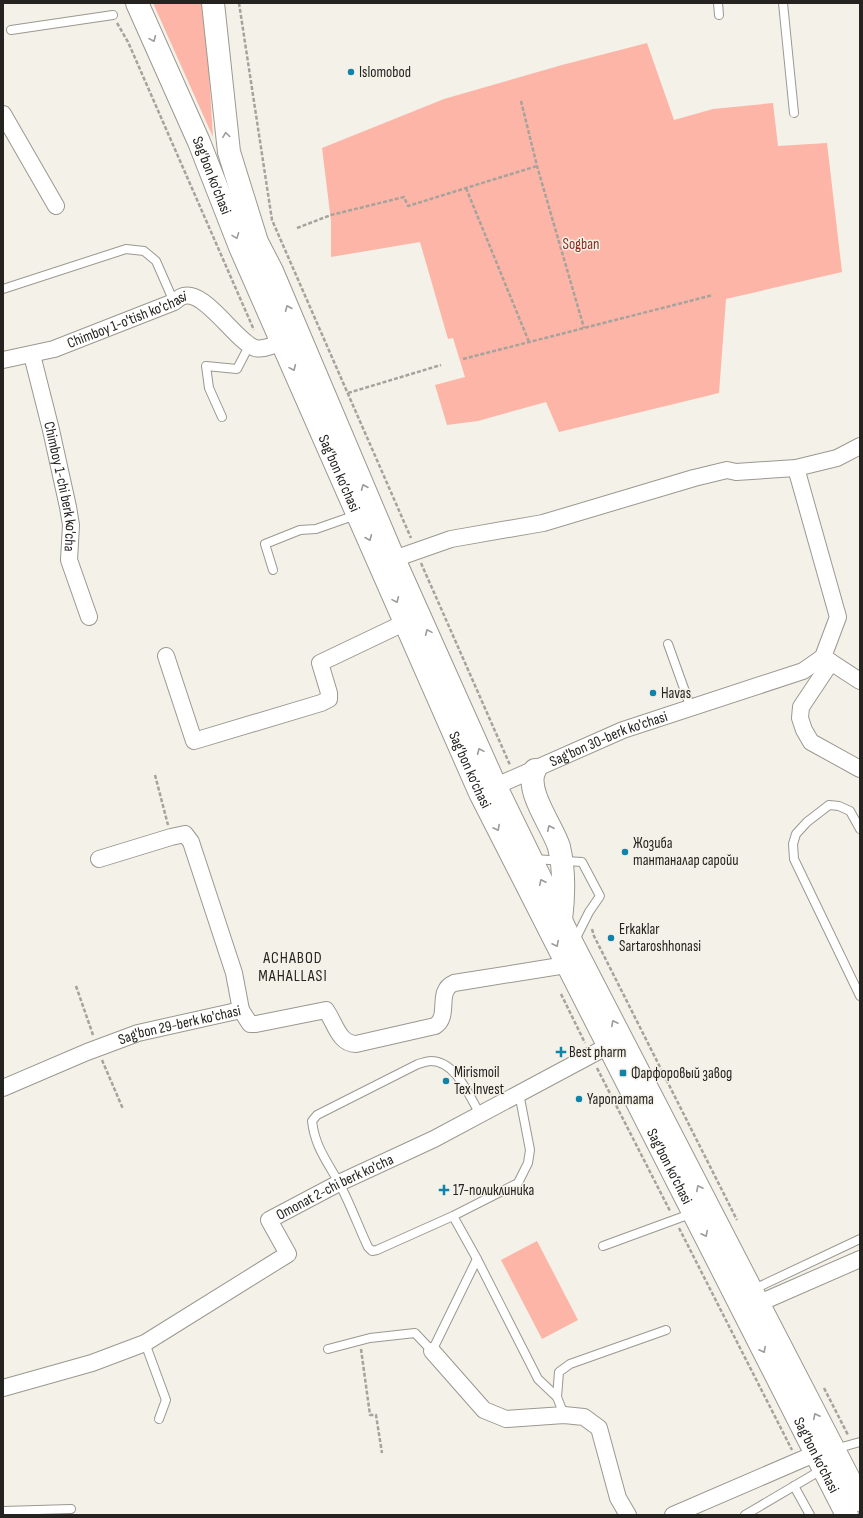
<svg xmlns="http://www.w3.org/2000/svg" width="863" height="1518" font-family="'Sofia Sans Condensed',sans-serif">
  <style>
    .green { fill: #fcb5a6 }
    .lines { fill: none; stroke-linecap: round; stroke-linejoin: round }
    .service-casing { stroke: #9b9890; stroke-width: 10 }
    .minor-casing { stroke: #9b9890; stroke-width: 18 }
    .primary-casing { stroke: #9b9890; stroke-width: 24 }
    .path { stroke: #a6a39d; stroke-width: 2.5; stroke-dasharray: 4 2; stroke-linecap: butt }
    .service { stroke: #fff; stroke-width: 8 }
    .minor { stroke: #fff; stroke-width: 16 }
    .primary { stroke: #fff; stroke-width: 22 }
    .oneway { stroke: #9c9c9b }
    .poi-dot { fill: #1083a9; stroke: #f4f1e8; stroke-width: 1.5 }
    .labels { text-anchor: middle; dominant-baseline: central; stroke-width: 3; stroke-linejoin: round; paint-order: stroke }
    .poi-label { font-size: 15px; fill: #242320; stroke: #f4f1e8; text-anchor: start }
    .street-label { font-size: 15px; fill: #242320; stroke: #f4f1e8 }
    .park-label { font-size: 15px; fill: #8c2d1d; stroke: #f4f1e8 }
    .neighbourhood-label { font-size: 16px; letter-spacing: 1px; fill: #242320; stroke: #f4f1e8 }
  </style>
  <rect width="100%" height="100%" fill="#f4f1e8"/>
  <g class="green">
    <polygon points="153,3 203,3 205,8 213,137"/>
    <polygon points="647,43 674,120 713,109 773,103 778,146 827,143 842,272 726,299 719,393 559,432 546,402 478,421 447,425 435,385 465,377 453,338 448,339 420,242 331,257 331,221 322,148 444,99 562,65"/>
    <polygon points="537,1241 578,1320 542,1339 501,1260"/>
  </g>
  <g class="lines">
    <defs>
      <g id="service">
        <polyline points="718,3 719,15"/>
        <polyline points="783,3 794,113"/>
        <polyline points="11,30 113,15"/>
        <polyline points="3,289 126,249 144,251 156,261 174,302"/>
        <polyline points="222,417 209,388 206,366 237,369 250,344"/>
        <polyline points="273,570 265,544 300,530 316,529 356,515"/>
        <polyline points="668,644 691,708"/>
        <polyline points="860,829 850,811 839,806 829,805 807,822 796,834 793,844 794,859 860,996"/>
        <polyline points="533,859 582,862 600,896 589,912 574,942"/>
        <path d="M480,1114C469,1096 456,1061 431,1061C427,1061 422,1063 418,1064L317,1115L312,1121C315,1147 327,1161 339,1183C350,1203 358,1226 368,1247L372,1251L377,1250L453,1216L518,1183L528,1163L530,1150L519,1093"/>
        <polyline points="453,1216 477,1259 538,1379 557,1397"/>
        <polyline points="603,1246 693,1213"/>
        <polyline points="752,1290 860,1239"/>
        <polyline points="145,1343 166,1400 159,1419"/>
        <polyline points="328,1349 370,1338 415,1333 432,1351 477,1259"/>
        <polyline points="564,1415 557,1397 559,1372 570,1364 666,1330"/>
        <polyline points="834,1446 842,1447 860,1442"/>
        <polyline points="794,1486 810,1515"/>
        <polyline points="3,1511 71,1509"/>
        <polyline points="745,1515 823,1469"/>
      </g>
      <g id="minor">
        <polyline points="3,114 56,206"/>
        <path id="s1" d="M32,355L51,430L68,507L71,525L69,560L89,617"/>
        <path id="s2" d="M3,360L54,349L174,302C177,300 179,298 181,297C203,286 235,341 255,348C265,351 282,341 291,337"/>
        <polyline points="394,559 451,539 543,523 694,478 727,470 736,472 796,468 837,458 860,446"/>
        <polyline points="166,656 194,741 321,703 329,699 329,693 320,663 406,622"/>
        <polyline points="823,657 860,681"/>
        <polyline points="831,662 801,707 800,718 804,730 811,742 860,769"/>
        <path id="s3" d="M487,790L623,730L803,671L823,657L838,617L796,468"/>
        <polyline points="99,859 171,837 185,834 191,842 234,973 241,1010"/>
        <path id="s4" d="M3,1088L87,1052L138,1033L241,1010L250,1024H256L326,1010C335,1023 339,1044 356,1044L435,1026C451,1016 435,991 454,983L566,965"/>
        <polyline points="748,1308 860,1259"/>
        <polyline points="432,1351 484,1410 506,1419 564,1415 584,1417 599,1428 618,1498 628,1515"/>
        <path id="s5" d="M3,1388L92,1363L145,1343L288,1254L269,1220L339,1183L434,1139L608,1046"/>
        <polyline points="673,1515 826,1449"/>
      </g>
      <g id="primary">
        <path id="s6" d="M137,3L199,142L240,247L480,793L847,1515"/>
        <polyline points="213,3 229,152 257,242 272,271 394,559 496,787 573,945 860,1500"/>
        <path d="M535,770C524,790 553,827 559,847C565,872 564,896 561,920"/>
      </g>
    </defs>
    <use href="#service" class="service-casing"/>
    <use href="#minor" class="minor-casing"/>
    <use href="#primary" class="primary-casing"/>
    <g class="path">
      <polyline points="239,3 272,220 411,538"/>
      <polyline points="117,23 128,42 254,330"/>
      <polyline points="521,101 537,166 584,328"/>
      <polyline points="466,188 529,342"/>
      <polyline points="297,228 331,215 404,197 408,206 537,166"/>
      <polyline points="463,359 713,295"/>
      <polyline points="348,393 441,365"/>
      <polyline points="421,563 510,765"/>
      <polyline points="155,775 168,825"/>
      <polyline points="592,929 594,936 737,1220"/>
      <polyline points="76,986 93,1035"/>
      <polyline points="561,994 585,1043"/>
      <polyline points="102,1060 123,1109"/>
      <polyline points="597,1068 670,1211"/>
      <polyline points="679,1228 792,1450"/>
      <polyline points="361,1349 370,1415 376,1415 382,1453"/>
      <polyline points="824,1388 848,1435"/>
    </g>
    <use href="#service" class="service"/>
    <use href="#minor" class="minor"/>
    <use href="#primary" class="primary"/>
  </g>
  <defs><path id="oneway-chevron" d="M-2-3.5L2.5 0L-2 3.5" fill="none" stroke-width="1.6" stroke-linecap="round" stroke-linejoin="round"/></defs>
  <g class="oneway">
    <use href="#oneway-chevron" transform="translate(153 39) rotate(66)"/>
    <use href="#oneway-chevron" transform="translate(226 135) rotate(-98)"/>
    <use href="#oneway-chevron" transform="translate(236 236) rotate(69)"/>
    <use href="#oneway-chevron" transform="translate(288 308) rotate(-113)"/>
    <use href="#oneway-chevron" transform="translate(293 368) rotate(66)"/>
    <use href="#oneway-chevron" transform="translate(364 487) rotate(-113)"/>
    <use href="#oneway-chevron" transform="translate(369 538) rotate(67)"/>
    <use href="#oneway-chevron" transform="translate(396 600) rotate(66)"/>
    <use href="#oneway-chevron" transform="translate(428 632) rotate(-114)"/>
    <use href="#oneway-chevron" transform="translate(480 751) rotate(-114)"/>
    <use href="#oneway-chevron" transform="translate(497 828) rotate(63)"/>
    <use href="#oneway-chevron" transform="translate(550 828) rotate(-115)"/>
    <use href="#oneway-chevron" transform="translate(542 882) rotate(-116)"/>
    <use href="#oneway-chevron" transform="translate(556 944) rotate(63)"/>
    <use href="#oneway-chevron" transform="translate(614 1023) rotate(-117)"/>
    <use href="#oneway-chevron" transform="translate(699 1188) rotate(-117)"/>
    <use href="#oneway-chevron" transform="translate(705 1234) rotate(63)"/>
    <use href="#oneway-chevron" transform="translate(763 1350) rotate(63)"/>
    <use href="#oneway-chevron" transform="translate(816 1416) rotate(-117)"/>
  </g>
  <g class="poi-dot">
    <circle cx="351" cy="72" r="4"/>
    <circle cx="653" cy="693" r="4"/>
    <circle cx="625" cy="852" r="4"/>
    <circle cx="611" cy="938" r="4"/>
    <path d="M559 1046h4v4h4v4h-4v4h-4v-4h-4v-4h4z"/>
    <rect x="619" y="1069" width="8" height="8" rx="2"/>
    <circle cx="446" cy="1081" r="4"/>
    <circle cx="579" cy="1099" r="4"/>
    <path d="M442 1184h4v4h4v4h-4v4h-4v-4h-4v-4h4z"/>
  </g>
  <g class="labels">
    <g class="poi-label">
      <text x="359" y="72">Islomobod</text>
      <text x="661" y="693">Havas</text>
      <text x="633" y="843">Жозиба<tspan x="633" dy="17">тантаналар саройи</tspan></text>
      <text x="619" y="929">Erkaklar<tspan x="619" dy="17">Sartaroshhonasi</tspan></text>
      <text x="569" y="1052">Best pharm</text>
      <text x="454" y="1072">Mirismoil<tspan x="454" dy="17">Tex Invest</tspan></text>
      <text x="631" y="1073">Фарфоровый завод</text>
      <text x="587" y="1099">Yaponamama</text>
      <text x="453" y="1190">17-поликлиника</text>
    </g>
    <g class="street-label">
      <text stroke="none"><textPath href="#s6" startOffset="188">Sag’bon ko’chasi</textPath></text>
      <text stroke="none"><textPath href="#s2" startOffset="131">Chimboy 1-o'tish ko'chasi</textPath></text>
      <text stroke="none"><textPath href="#s6" startOffset="512">Sag’bon ko’chasi</textPath></text>
      <text stroke="none"><textPath href="#s1" startOffset="135">Chimboy 1-chi berk ko'cha</textPath></text>
      <text stroke="none"><textPath href="#s3" startOffset="132">Sag'bon 30-berk ko'chasi</textPath></text>
      <text stroke="none"><textPath href="#s6" startOffset="836">Sag’bon ko’chasi</textPath></text>
      <text stroke="none"><textPath href="#s4" startOffset="188">Sag'bon 29-berk ko'chasi</textPath></text>
      <text stroke="none"><textPath href="#s6" startOffset="1280">Sag’bon ko’chasi</textPath></text>
      <text stroke="none"><textPath href="#s5" startOffset="430">Omonat 2-chi berk ko'cha</textPath></text>
      <text stroke="none"><textPath href="#s6" startOffset="1604">Sag’bon ko’chasi</textPath></text>
    </g>
    <g class="park-label">
      <text x="581" y="244">Sogban</text>
    </g>
    <g class="neighbourhood-label">
      <text x="293" y="958">ACHABOD<tspan x="293" dy="18">MAHALLASI</tspan></text>
    </g>
  </g>
  <rect width="863" height="1518" fill="none" stroke="#242320" stroke-width="8"/>
</svg>
